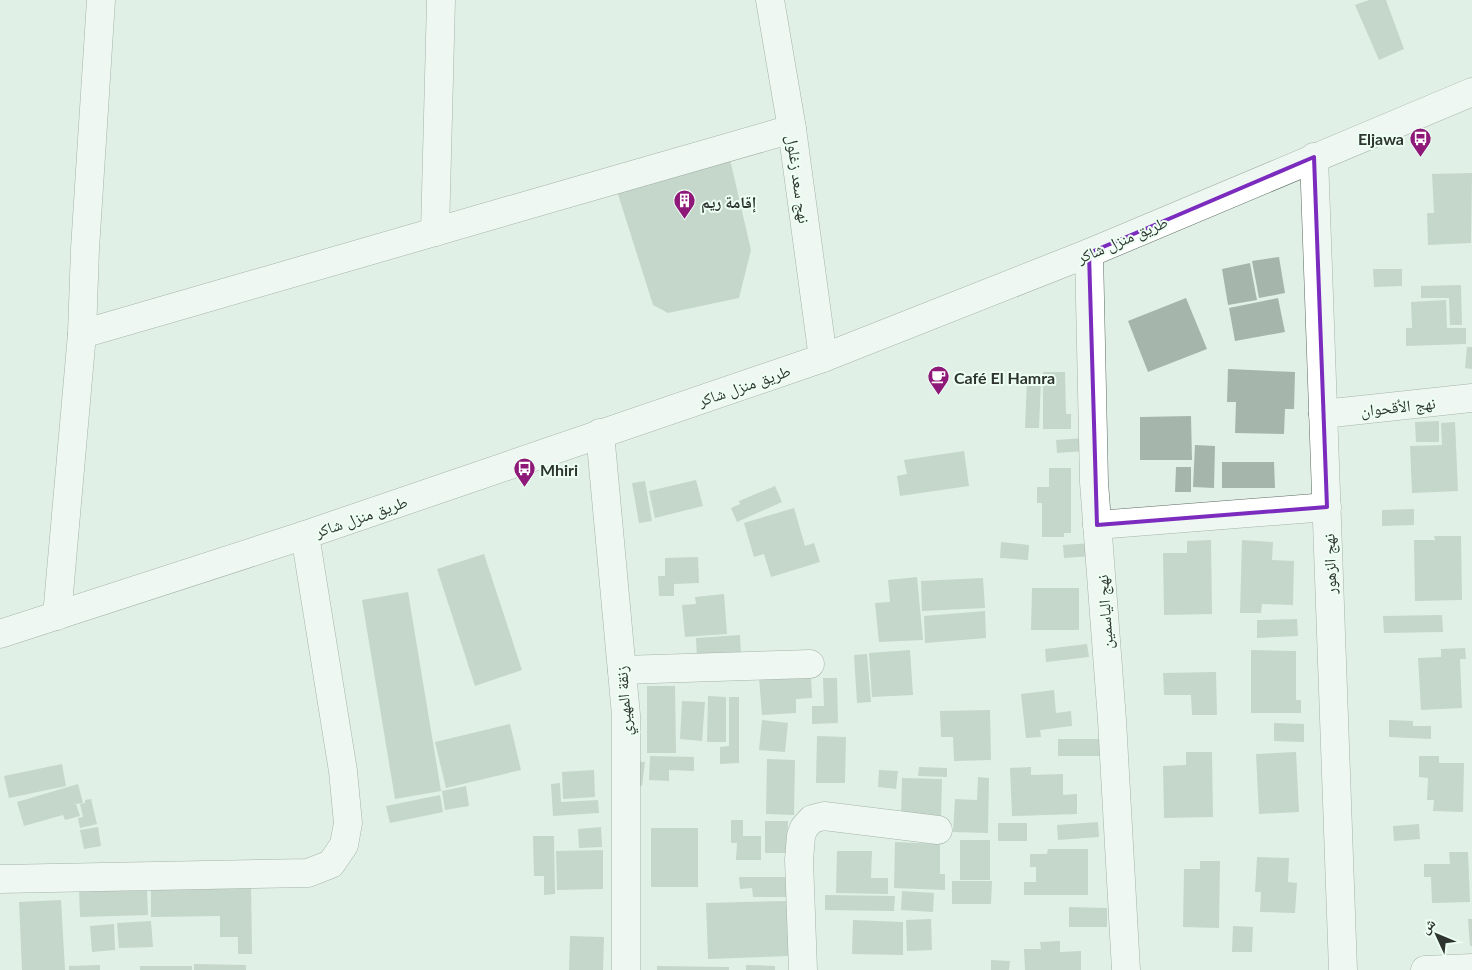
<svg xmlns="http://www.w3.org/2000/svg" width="1472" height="970" font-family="Lato,'Noto Naskh Arabic',sans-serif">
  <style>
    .building { fill: #a5b5ab }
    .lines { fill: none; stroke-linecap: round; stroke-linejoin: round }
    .minor-casing { stroke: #5c6b62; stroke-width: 29 }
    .primary-casing { stroke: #5c6b62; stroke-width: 29 }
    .minor { stroke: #fff; stroke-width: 28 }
    .primary { stroke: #fff; stroke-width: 28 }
    .marked { fill: none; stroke: #7b2cbf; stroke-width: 4; stroke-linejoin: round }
    .labels { text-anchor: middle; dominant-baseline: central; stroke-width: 4; stroke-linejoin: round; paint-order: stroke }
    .poi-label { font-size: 16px; font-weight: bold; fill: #2e3531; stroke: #edfef3; text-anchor: start }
    .street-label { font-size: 16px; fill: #2e3531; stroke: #edfef3 }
  </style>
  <rect width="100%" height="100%" fill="#e0f0e6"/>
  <g class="building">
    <polygon points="1369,0 1386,0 1404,49 1379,60 1355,5"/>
    <polygon points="729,155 751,250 739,298 668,313 653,305 617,191"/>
    <polygon points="1472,173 1471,243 1428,245 1427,213 1434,213 1432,174"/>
    <polygon points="1279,257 1285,293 1259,298 1252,261"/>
    <polygon points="1250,263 1257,300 1228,305 1222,269"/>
    <polygon points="1373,269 1402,269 1402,286 1374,287"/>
    <polygon points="1461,285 1462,325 1450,325 1449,298 1421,298 1421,286"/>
    <polygon points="1186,298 1207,349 1148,372 1128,321"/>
    <polygon points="1278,298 1285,332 1235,341 1229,308"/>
    <polygon points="1446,300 1447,328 1466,328 1466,344 1406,346 1406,328 1412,328 1411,302"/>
    <polygon points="1467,347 1472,347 1472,369 1465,368"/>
    <polygon points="1228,369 1295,372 1294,409 1285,409 1284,434 1235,433 1236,402 1227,402"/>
    <polygon points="1043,372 1065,372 1066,414 1071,414 1071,429 1043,429"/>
    <polygon points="1027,379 1041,379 1039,428 1025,428"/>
    <polygon points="1191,416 1192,460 1140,460 1140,417"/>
    <polygon points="1439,421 1439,442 1416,442 1415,422"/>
    <polygon points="1455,422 1458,491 1412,493 1410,446 1442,445 1441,423"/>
    <polygon points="1084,438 1085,451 1057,453 1056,440"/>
    <polygon points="1195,445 1215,446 1214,488 1193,487"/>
    <polygon points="964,451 969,486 900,496 897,476 907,474 904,460"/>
    <polygon points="1222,462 1274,462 1275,488 1222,488"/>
    <polygon points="1176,467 1191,467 1191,492 1175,492"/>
    <polygon points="1049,468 1071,468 1071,533 1064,533 1064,537 1042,537 1042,503 1037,503 1037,487 1049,487"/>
    <polygon points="696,480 703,506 655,518 649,491"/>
    <polygon points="645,481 652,521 639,523 632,483"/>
    <polygon points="775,486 782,502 737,522 731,508 740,504 739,501"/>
    <polygon points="794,508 805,546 814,543 820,562 771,577 764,554 754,557 744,523"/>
    <polygon points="1414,509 1414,525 1382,526 1382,510"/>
    <polygon points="1434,536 1461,536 1462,600 1415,601 1414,540 1435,540"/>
    <polygon points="1211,540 1212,614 1164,615 1163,553 1187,553 1187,541"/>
    <polygon points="1242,540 1273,542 1272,560 1294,561 1293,605 1262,604 1261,613 1240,613"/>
    <polygon points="1001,542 1029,545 1028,560 1000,558"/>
    <polygon points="1092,543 1093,556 1064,558 1063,545"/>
    <polygon points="484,554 522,670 475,686 437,569"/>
    <polygon points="698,557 699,583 674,584 674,596 659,596 658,576 665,576 665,558"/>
    <polygon points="917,577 923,640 879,642 875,603 890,602 888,580"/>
    <polygon points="983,578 985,608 922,611 921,581"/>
    <polygon points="1032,588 1079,588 1079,630 1031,630"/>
    <polygon points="408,592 441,791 395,799 362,600"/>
    <polygon points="724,594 727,634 685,637 682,605 696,604 695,597"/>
    <polygon points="985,611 986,638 925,643 924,616"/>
    <polygon points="1442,615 1443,632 1384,633 1383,616"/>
    <polygon points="1297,619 1298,636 1257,638 1257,620"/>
    <polygon points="740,635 741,655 697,658 696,638"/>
    <polygon points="1087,644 1089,657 1046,662 1045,649"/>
    <polygon points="1465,648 1466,659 1460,659 1462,708 1421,710 1418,658 1441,657 1441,649"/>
    <polygon points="910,650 913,695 872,697 869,653"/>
    <polygon points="1251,650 1296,651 1296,700 1301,700 1301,713 1251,713"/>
    <polygon points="867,654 871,702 857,703 854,655"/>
    <polygon points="1216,672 1217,715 1192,715 1191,695 1164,695 1163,673"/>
    <polygon points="811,675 812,698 796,699 796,713 762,715 759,678"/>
    <polygon points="823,678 837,678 838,723 812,724 812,706 824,706"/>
    <polygon points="647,686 675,686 676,753 647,753"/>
    <polygon points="1054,690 1056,713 1071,711 1072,726 1040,730 1041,737 1026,738 1021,694"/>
    <polygon points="708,696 726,697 726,742 707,742"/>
    <polygon points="729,697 739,697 739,763 720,764 720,747 729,746"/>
    <polygon points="682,701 705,702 702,741 680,739"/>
    <polygon points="990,710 991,760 954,761 953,737 941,737 940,711"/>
    <polygon points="762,720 788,723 785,752 759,750"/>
    <polygon points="1389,720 1413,721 1413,726 1431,726 1431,739 1389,737"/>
    <polygon points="1274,723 1304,724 1304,742 1274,741"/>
    <polygon points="510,724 521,770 446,788 435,742"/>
    <polygon points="817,736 846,737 845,783 816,783"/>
    <rect x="1058" y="739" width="42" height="17"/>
    <polygon points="1186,752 1212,752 1213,817 1164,818 1163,766 1186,765"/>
    <polygon points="1296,752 1299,812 1259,814 1256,754"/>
    <polygon points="650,756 694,757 694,771 669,770 669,781 649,780"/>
    <polygon points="1419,756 1439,756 1439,763 1464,763 1463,812 1433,811 1434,800 1427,800 1428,778 1419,777"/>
    <polygon points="767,759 795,760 794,815 766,814"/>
    <polygon points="632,761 645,762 642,786 629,784"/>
    <polygon points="62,764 66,786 9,798 4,776"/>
    <polygon points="919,767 947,768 947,777 918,776"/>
    <polygon points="1031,767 1031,775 1063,774 1063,795 1077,794 1077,814 1012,816 1010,768"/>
    <polygon points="594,770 595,797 563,799 562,772"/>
    <polygon points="879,770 898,771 896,789 878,787"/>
    <polygon points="978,777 989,778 988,833 953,832 955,799 977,800"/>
    <polygon points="902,778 942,779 941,819 901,818"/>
    <polygon points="560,783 561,802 598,800 599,813 553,816 551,784"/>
    <polygon points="78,784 83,803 76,804 80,816 65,820 63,815 24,826 17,802"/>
    <polygon points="466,786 469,806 445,810 442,791"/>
    <polygon points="440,795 443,812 390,823 386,806"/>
    <polygon points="91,799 97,824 80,828 78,818 83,817 80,804 85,803 85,800"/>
    <polygon points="731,820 743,820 743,836 761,836 761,860 736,860 737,843 731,843"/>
    <polygon points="765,821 788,821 787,853 765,853"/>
    <polygon points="1098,822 1099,837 1058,840 1057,825"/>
    <rect x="998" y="823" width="29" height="18"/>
    <polygon points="1419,824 1420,839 1394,841 1393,826"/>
    <polygon points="98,827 101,846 84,849 80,830"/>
    <polygon points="601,827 602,847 579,848 578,829"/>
    <rect x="651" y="828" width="47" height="59"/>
    <polygon points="533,836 554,836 555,894 544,895 544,876 534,876"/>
    <rect x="960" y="840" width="30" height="40"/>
    <polygon points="895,842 940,844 940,874 945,874 945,890 894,888"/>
    <polygon points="1048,849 1088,849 1088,895 1024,895 1024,882 1036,882 1036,867 1030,867 1030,854 1047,854"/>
    <polygon points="603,850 603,889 557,890 556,851"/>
    <polygon points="837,851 872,851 871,878 888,878 888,894 836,893"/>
    <polygon points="1449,852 1468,852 1470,902 1432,903 1431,877 1424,877 1424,864 1450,864"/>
    <polygon points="1257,857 1289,858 1288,882 1297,883 1295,913 1260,912 1261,892 1255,892"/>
    <polygon points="1200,861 1220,861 1219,928 1183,927 1184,869 1200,869"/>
    <polygon points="739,877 795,877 795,897 753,897 752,888 740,889"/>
    <polygon points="952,881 992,881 991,904 952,904"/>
    <polygon points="251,883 252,954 238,954 238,937 220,937 220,916 151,917 151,885"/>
    <polygon points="134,888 134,891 147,891 148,915 80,917 79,889"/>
    <polygon points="902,891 934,893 933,912 901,910"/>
    <polygon points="825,895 895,896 894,911 825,910"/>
    <polygon points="61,900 65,970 22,970 19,902"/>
    <polygon points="787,901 789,956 708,959 706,903"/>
    <polygon points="1069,907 1107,908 1107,927 1069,927"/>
    <polygon points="931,919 932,950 907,951 906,920"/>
    <polygon points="1468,919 1472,919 1472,946 1470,946"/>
    <polygon points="853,920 903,922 903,955 852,954"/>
    <polygon points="151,921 153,947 119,948 117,923"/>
    <polygon points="114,924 115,950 92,952 90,926"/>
    <polygon points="1233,926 1253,927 1252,952 1232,952"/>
    <polygon points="570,936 604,937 603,970 569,970"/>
    <polygon points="1060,941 1060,952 1081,951 1081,970 1025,970 1024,949 1041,949 1040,942"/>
    <polygon points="991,960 1010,961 1009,970 991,970"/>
    <polygon points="194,964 246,965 246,970 194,970"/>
    <polygon points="100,965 100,970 69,970 69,966"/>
    <polygon points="746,965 775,966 775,970 746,970"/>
    <rect x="140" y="966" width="52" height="4"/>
    <polygon points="657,966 729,967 729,970 657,970"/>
  </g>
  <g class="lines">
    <defs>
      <g id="minor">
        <polyline points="770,0 792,129 823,358"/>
        <polyline points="1314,157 1343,970"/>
        <polyline points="435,232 441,0"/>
        <polyline points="1089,253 1094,482 1112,720 1126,970"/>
        <path d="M82,334C320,267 555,196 792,129"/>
        <polyline points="1323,414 1472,398"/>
        <polyline points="600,433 626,715 626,970"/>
        <polyline points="1097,525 1327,507"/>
        <polyline points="57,616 82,334 85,249 101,0"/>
        <polyline points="622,670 810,664"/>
        <polyline points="0,879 308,873 331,864 344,845 348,823 343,771 305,535"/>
        <polyline points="803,970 799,860 801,836 804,828 812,819 824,816 938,830"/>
        <polyline points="1425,970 1472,968"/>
      </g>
      <polyline id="primary" points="0,634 305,535 823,358 1089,253 1472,92"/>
    </defs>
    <use href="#minor" class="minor-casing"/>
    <use href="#primary" class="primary-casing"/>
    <use href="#minor" class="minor"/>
    <use href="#primary" class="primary"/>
  </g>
  <path d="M0 0H1472V970H0ZM1314,157L1327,507L1097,525L1089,253Z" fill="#e0f0e6" fill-opacity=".55" fill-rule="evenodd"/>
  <path class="marked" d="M1314,157L1327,507L1097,525L1089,253Z"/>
  <defs>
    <symbol id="bus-pin" viewBox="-11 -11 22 30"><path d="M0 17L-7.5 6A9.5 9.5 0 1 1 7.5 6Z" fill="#8f1978" stroke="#edfef3"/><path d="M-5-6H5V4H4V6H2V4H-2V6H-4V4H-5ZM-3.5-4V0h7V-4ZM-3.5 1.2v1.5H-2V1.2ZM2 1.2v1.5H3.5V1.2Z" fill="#fff"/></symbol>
    <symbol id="building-pin" viewBox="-11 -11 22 30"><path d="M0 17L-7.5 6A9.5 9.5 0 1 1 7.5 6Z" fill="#8f1978" stroke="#edfef3"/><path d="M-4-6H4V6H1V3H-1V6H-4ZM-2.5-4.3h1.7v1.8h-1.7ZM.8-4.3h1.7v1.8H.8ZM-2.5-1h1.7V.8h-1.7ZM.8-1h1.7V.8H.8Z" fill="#fff"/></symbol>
    <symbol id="cafe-pin" viewBox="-11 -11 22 30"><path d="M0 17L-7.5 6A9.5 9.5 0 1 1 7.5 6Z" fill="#8f1978" stroke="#edfef3"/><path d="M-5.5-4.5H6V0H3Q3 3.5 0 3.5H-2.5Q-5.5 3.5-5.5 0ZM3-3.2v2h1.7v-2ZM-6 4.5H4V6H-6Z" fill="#fff"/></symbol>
  </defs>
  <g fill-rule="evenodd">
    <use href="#bus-pin" x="1408" y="126" width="25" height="34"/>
    <use href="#building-pin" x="672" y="188" width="25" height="34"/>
    <use href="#cafe-pin" x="926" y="364" width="25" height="34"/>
    <use href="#bus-pin" x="512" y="456" width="25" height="34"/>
  </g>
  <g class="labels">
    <g class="poi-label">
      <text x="1404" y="138" text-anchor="end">Eljawa</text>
      <text x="701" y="201">إقامة ريم</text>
      <text x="954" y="377">Café El Hamra</text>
      <text x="540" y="469">Mhiri</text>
    </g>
    <g class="street-label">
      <text transform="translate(799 179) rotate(82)">نهج سعد زغلول</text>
      <text transform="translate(1122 239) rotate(-23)">طريق منزل شاكر</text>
      <text transform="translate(744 385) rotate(-19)">طريق منزل شاكر</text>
      <text transform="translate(1398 406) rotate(-6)">نهج الأقحوان</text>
      <text transform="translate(361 516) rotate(-19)">طريق منزل شاكر</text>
      <text transform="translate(1329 564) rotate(-92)">نهج الزهور</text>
      <text transform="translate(1104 612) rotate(-94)">نهج الياسمين</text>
      <text transform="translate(623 701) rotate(-94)">زنقة المهيري</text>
    </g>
  </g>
  <g transform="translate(1437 935) rotate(314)" stroke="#edfef3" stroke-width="4" paint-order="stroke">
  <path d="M0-4L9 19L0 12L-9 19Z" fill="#2e3531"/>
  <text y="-8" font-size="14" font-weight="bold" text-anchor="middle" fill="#2e3531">ش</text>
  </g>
</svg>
